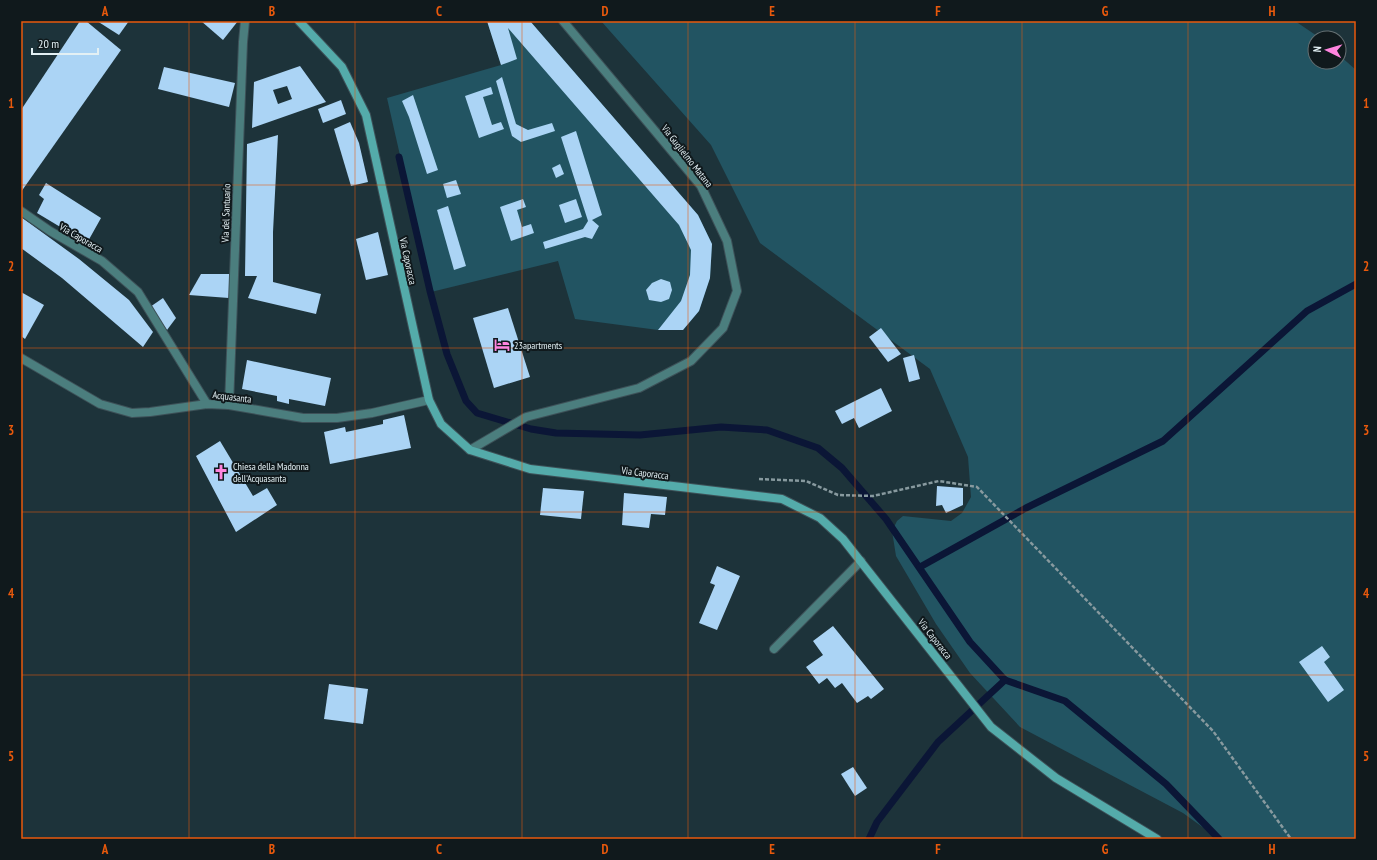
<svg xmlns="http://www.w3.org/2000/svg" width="1377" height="860" font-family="'PT Sans Narrow',sans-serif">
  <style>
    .green { fill: #225462 }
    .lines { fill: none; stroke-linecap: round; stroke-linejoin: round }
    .stream { stroke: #0b1636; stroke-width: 7 }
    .building { fill: #abd4f5; fill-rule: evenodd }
    .street-casing { stroke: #3d5158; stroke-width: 10 }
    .secondary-casing { stroke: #3d5158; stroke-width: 10 }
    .path { stroke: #889a9f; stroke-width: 2.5; stroke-dasharray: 4 2; stroke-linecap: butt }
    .street { stroke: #4b7e7e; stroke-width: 8 }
    .secondary { stroke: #54abaa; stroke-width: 8 }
    .grid { fill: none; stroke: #e8590c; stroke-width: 1; stroke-opacity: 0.55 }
    .labels { text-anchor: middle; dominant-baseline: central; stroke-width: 4; stroke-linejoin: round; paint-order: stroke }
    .street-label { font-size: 10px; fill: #e3f0f4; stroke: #10191c }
    .poi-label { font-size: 10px; fill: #e3f0f4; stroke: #10191c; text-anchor: start }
    .neatline { fill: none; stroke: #e8590c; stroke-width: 1.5 }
    .grid-label { font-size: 13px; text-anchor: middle; font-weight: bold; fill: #e8590c }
  </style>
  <rect width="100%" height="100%" fill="#1d333a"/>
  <g class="green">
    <polygon points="487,21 530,21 698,215 712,244 710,278 699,311 683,330 658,330 575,319 558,261 431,292 387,98 501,65"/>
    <polygon points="601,21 1295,21 1320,38 1315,38 1315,62 1339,62 1339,55 1356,70 1356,839 1219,839 1183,813 1020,727 970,673 936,624 896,556 892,531 897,521 903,516 951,521 962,513 971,497 968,457 930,369 760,243 711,145"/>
  </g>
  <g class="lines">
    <g class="stream">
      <polyline points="399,157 430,291 447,354 466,401 477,413 531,429 556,433 640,435 721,427 767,430 818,448 842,468 886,519 970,642 1005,680 1065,701 1166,784 1219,839"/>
      <polyline points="920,567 1026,508 1163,441 1307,311 1356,284"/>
      <polyline points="869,839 877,822 938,742 1005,680"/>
    </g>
  </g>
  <g class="building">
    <polygon points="80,21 86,21 121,50 21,192 21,110"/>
    <polygon points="97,21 129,21 119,35"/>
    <polygon points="201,21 238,21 223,40"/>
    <polygon points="487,21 530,21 698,215 712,244 710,278 699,311 683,330 658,330 681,301 690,275 691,250 679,225 508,28 517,59 501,65"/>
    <path d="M300,66L326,102L252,128L254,82ZM287,86L292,99L278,104L273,90Z"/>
    <polygon points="164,67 235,83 229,107 158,89"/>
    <polygon points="502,77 516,124 528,130 552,123 555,131 521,142 512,136 496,81"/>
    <polygon points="491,87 493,94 483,97 492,125 501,122 504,129 479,138 465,96"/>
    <polygon points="413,95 438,170 427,174 409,117 402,101"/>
    <polygon points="341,100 346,114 323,123 318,109"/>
    <polygon points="350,122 359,143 368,182 351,186 334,129"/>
    <polygon points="576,131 602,215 592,220 599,226 592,239 585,237 545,249 543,242 583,229 588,221 561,137"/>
    <polygon points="278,135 273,232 273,282 321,294 316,314 248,298 257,276 245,276 247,144"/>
    <polygon points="560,164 564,174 556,178 552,168"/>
    <polygon points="456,180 461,194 447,198 443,184"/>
    <polygon points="46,183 101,218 87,243 37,213 44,199 39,195"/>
    <polygon points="523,199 526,207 517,210 522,227 531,224 534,233 511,241 500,207"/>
    <polygon points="576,199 582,217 565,223 559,205"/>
    <polygon points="448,206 466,266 454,270 437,210"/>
    <polygon points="21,217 79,259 129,300 153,332 143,347 62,278 21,248"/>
    <polygon points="378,232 388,275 366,280 356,239"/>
    <polygon points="201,274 229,274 229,298 189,295"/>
    <polygon points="661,279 670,282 672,290 669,299 661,302 649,300 646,290 652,283"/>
    <polygon points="21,292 44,305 25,339 21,336"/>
    <polygon points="163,298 176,318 167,330 150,307"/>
    <polygon points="508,308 530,377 494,388 473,318"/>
    <polygon points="881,328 901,354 888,362 869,337"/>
    <polygon points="914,355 920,379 909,382 903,358"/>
    <polygon points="247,360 331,378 325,406 289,399 289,404 277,401 277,396 242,389"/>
    <polygon points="881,388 892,411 859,428 854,418 842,424 835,411"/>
    <polygon points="404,415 411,448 330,464 324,432 345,427 346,432 383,424 383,420"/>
    <polygon points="220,441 253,496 267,488 277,505 236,532 196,456"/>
    <polygon points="937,486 963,488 963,505 946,513 942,505 936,506"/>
    <polygon points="543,488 584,491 581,519 540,515"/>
    <polygon points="624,493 667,497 665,515 651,514 649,528 622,525"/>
    <polygon points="717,566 740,576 717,630 699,623 715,585 710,583"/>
    <polygon points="833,626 884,689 871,699 868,696 857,703 842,683 835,688 827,678 819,684 806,667 823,655 813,641"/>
    <polygon points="1322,646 1330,657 1324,662 1344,690 1328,702 1299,662"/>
    <polygon points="329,684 368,689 363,724 324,719"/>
    <polygon points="853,767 867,788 855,796 841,774"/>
  </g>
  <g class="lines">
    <defs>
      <g id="street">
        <polyline points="21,211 50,231 102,261 138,292 207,404"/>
        <polyline points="21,358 100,404 132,413 150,412 207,404 229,405 303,418 337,418 372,413 429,400"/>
        <polyline points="229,405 243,42 245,21"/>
        <polyline points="470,450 526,417 639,388 691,361 723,328 737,291 727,241 701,186 563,21"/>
        <polyline points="774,649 861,561"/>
      </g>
      <polyline id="secondary" points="299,21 342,67 366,115 429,400 441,424 470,450 530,469 782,499 820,518 843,539 991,727 1056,778 1157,839"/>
    </defs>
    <use href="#street" class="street-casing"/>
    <use href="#secondary" class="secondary-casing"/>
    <polyline class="path" points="759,479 806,481 838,495 873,496 939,481 977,487 1213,731 1291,839"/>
    <use href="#street" class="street"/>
    <use href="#secondary" class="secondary"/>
  </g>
  <path class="grid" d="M189,21V839M355,21V839M522,21V839M688,21V839M855,21V839M1022,21V839M1188,21V839M21,185H1356M21,348H1356M21,512H1356M21,675H1356"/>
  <defs>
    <symbol id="hotel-bare" viewBox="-9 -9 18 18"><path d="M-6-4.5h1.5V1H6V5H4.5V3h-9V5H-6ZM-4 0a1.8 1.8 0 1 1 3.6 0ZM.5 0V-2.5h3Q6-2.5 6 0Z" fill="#ff85df" stroke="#10191c" stroke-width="2.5" paint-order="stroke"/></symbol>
    <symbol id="church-bare" viewBox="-9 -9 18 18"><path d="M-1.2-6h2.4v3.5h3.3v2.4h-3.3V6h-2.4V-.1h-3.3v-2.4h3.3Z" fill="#ff85df" stroke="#10191c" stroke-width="2.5" paint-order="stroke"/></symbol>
  </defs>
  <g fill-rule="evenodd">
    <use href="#hotel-bare" x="491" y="334" width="22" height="22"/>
    <use href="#church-bare" x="210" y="461" width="22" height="22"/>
  </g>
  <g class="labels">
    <g class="street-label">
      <text transform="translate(687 156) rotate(52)">Via Guglielmo Matana</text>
      <text transform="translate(226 213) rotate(-88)">Via del Santuario</text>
      <text transform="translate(81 238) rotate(30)">Via Caporacca</text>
      <text transform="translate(408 261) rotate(78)">Via Caporacca</text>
      <text transform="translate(232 397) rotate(7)">Acquasanta</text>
      <text transform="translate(645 473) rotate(7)">Via Caporacca</text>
      <text transform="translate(935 639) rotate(52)">Via Caporacca</text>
    </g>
    <g class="poi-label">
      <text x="514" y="345">23apartments</text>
      <text x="233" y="466">Chiesa della Madonna<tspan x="233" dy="12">dell'Acquasanta</tspan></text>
    </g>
  </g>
  <rect width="1377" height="860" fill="none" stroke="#10191c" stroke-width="44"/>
  <g transform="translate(1327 50) rotate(275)"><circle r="19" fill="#10191c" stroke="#646f72"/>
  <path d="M0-3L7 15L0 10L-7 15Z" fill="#ff85df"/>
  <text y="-6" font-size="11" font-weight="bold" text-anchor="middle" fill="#e3f0f4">N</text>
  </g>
  <path d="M32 48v6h66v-6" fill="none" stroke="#e3f0f4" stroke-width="2"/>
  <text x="38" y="48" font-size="12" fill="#e3f0f4" stroke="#10191c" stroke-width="3" paint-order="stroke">20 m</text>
  <rect x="22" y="22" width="1333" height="816" class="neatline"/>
  <g class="grid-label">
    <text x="105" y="16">A</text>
    <text x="272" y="16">B</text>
    <text x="439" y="16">C</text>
    <text x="605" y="16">D</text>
    <text x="772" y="16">E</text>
    <text x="938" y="16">F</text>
    <text x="1105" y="16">G</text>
    <text x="1272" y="16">H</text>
    <text x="11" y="108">1</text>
    <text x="1366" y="108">1</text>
    <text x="11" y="271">2</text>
    <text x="1366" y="271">2</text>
    <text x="11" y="435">3</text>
    <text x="1366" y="435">3</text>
    <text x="11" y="598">4</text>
    <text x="1366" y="598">4</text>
    <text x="11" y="761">5</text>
    <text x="1366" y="761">5</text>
    <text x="105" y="854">A</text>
    <text x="272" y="854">B</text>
    <text x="439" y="854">C</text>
    <text x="605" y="854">D</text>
    <text x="772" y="854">E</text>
    <text x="938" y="854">F</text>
    <text x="1105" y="854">G</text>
    <text x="1272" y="854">H</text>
  </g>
</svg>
